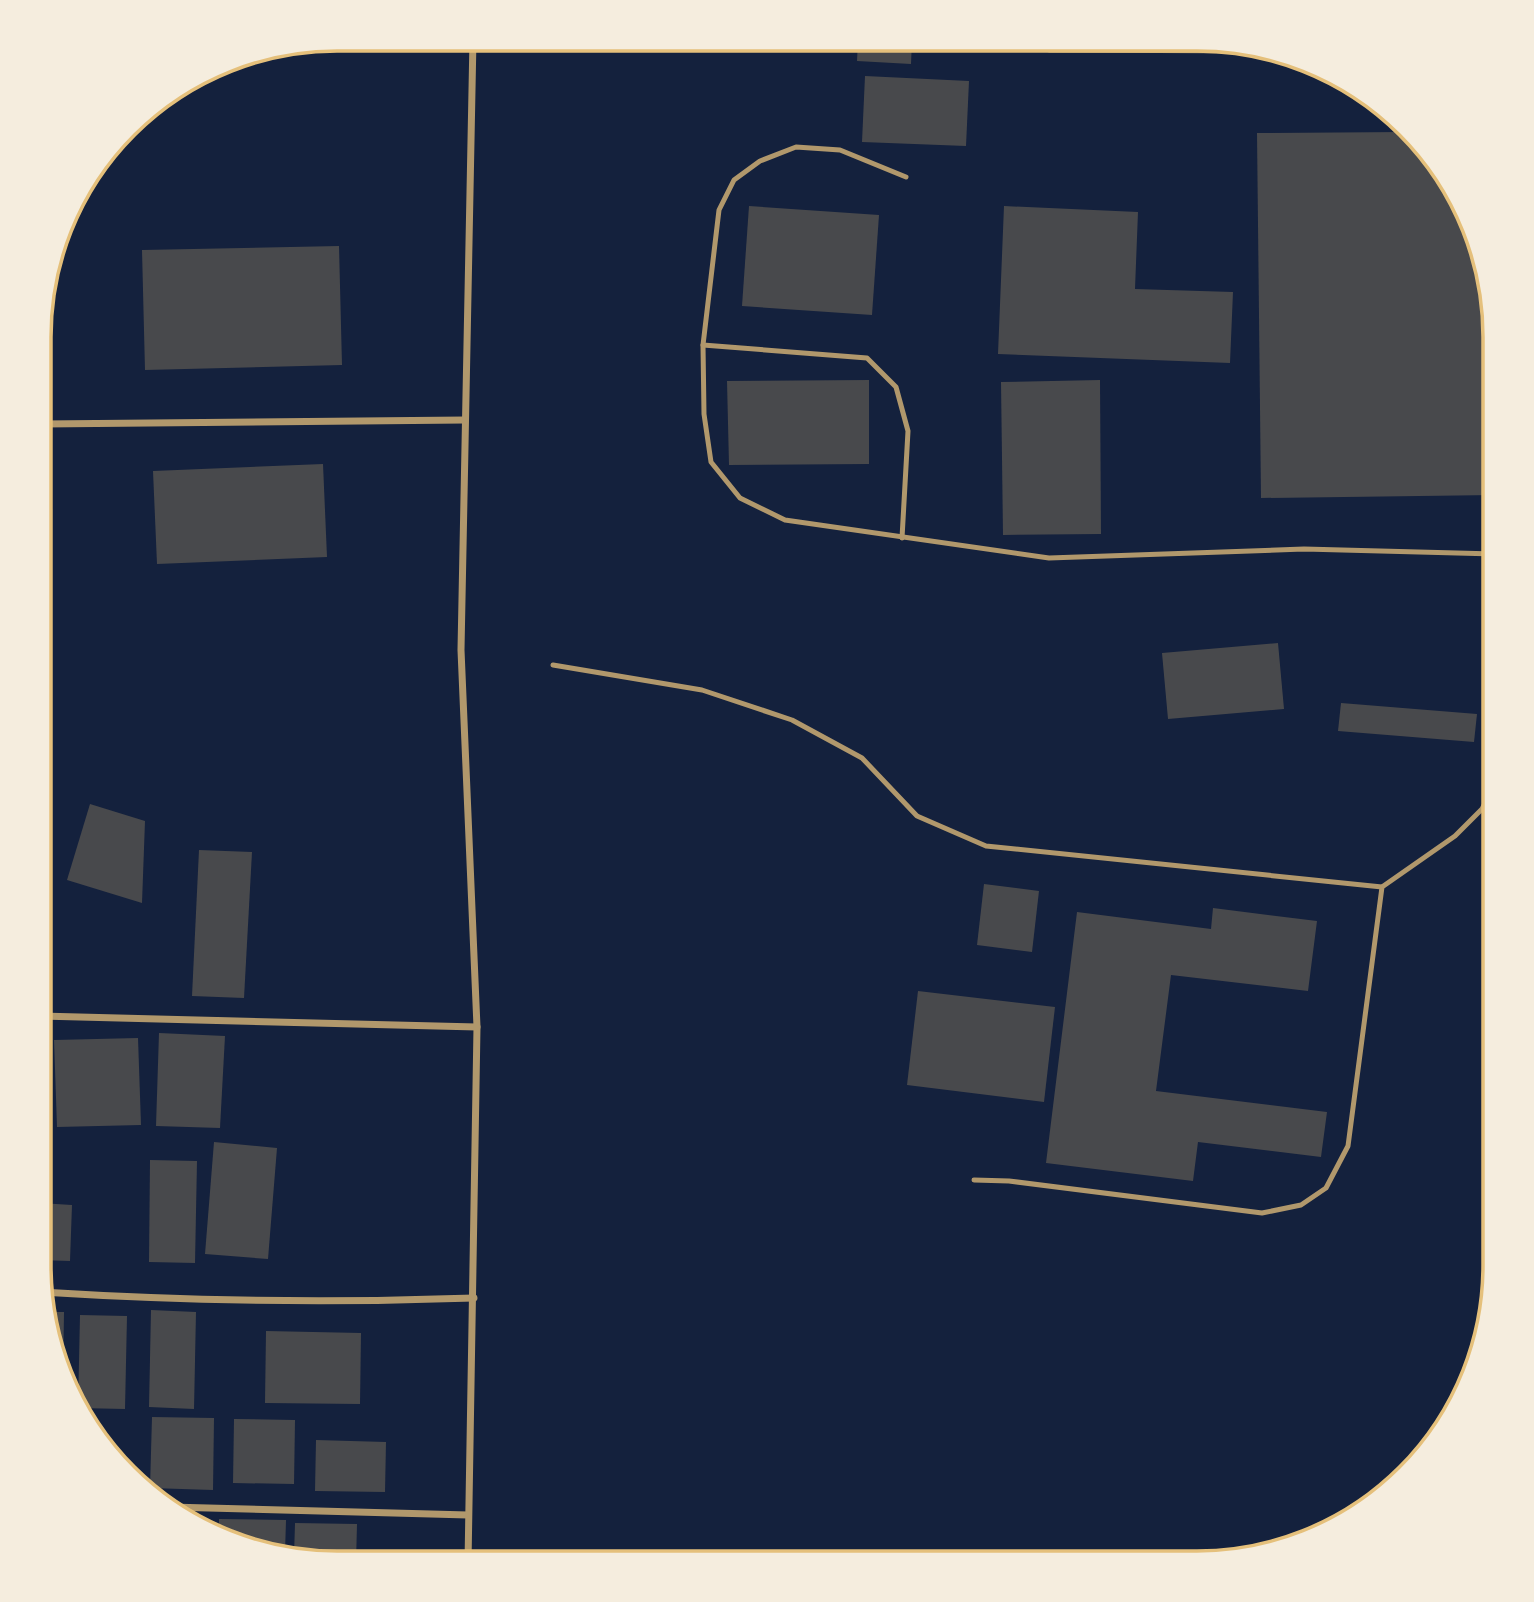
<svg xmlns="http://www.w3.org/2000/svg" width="1534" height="1602" font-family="Montserrat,sans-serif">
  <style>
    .building { fill: #48494c }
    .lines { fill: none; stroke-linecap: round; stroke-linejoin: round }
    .service { stroke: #b1986c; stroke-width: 5 }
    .minor { stroke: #b1986c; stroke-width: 7 }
    .rim { fill: none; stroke: #e5c07b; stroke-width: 3.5 }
  </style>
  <rect width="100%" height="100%" fill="#14213d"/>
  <g class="building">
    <polygon points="858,40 912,40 911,64 857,61"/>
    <polygon points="865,76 969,81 966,146 862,142"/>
    <polygon points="1403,132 1445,171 1480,241 1495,318 1495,495 1261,498 1257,133"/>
    <polygon points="749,206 879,215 872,315 742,306"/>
    <polygon points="1004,206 1138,212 1135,289 1233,292 1230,363 998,354"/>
    <polygon points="339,246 342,365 145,370 142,250"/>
    <polygon points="869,380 869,464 729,465 727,381"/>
    <polygon points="1100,380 1101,534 1003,535 1001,382"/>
    <polygon points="323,464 327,557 157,564 153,471"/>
    <polygon points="1278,643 1284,709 1168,719 1162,653"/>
    <polygon points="1341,703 1477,714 1474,742 1338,731"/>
    <polygon points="90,804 145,821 142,903 67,880"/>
    <polygon points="199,850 252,852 244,998 192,996"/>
    <polygon points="984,884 1039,891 1032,952 977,945"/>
    <polygon points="1213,908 1317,921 1308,991 1171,975 1156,1091 1327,1112 1321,1157 1198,1142 1193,1181 1046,1163 1077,912 1211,929"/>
    <polygon points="918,991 1055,1007 1044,1102 907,1085"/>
    <polygon points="159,1033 225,1036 220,1128 156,1126"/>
    <polygon points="138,1038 141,1125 57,1127 54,1040"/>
    <polygon points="214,1142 277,1148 268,1259 205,1254"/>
    <polygon points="150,1160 197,1161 195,1263 149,1262"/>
    <polygon points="40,1203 72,1205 70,1261 39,1260"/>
    <polygon points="151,1310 196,1312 194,1409 149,1407"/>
    <polygon points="45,1312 64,1312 63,1379 54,1361"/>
    <polygon points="80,1315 127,1316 125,1409 78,1408"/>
    <polygon points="266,1331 361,1333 360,1404 265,1403"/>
    <polygon points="152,1417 214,1418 213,1490 150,1488"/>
    <polygon points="234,1419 295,1420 294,1484 233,1483"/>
    <polygon points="316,1440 386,1442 385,1492 315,1491"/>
    <polygon points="219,1519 286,1520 285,1553 219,1533"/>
    <polygon points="295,1523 357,1524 356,1563 318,1563 294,1556"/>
  </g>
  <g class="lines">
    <g class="service">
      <polyline points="1002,40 1050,50 1265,51"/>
      <polyline points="906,177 840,150 796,147 760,161 734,180 719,210 703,345 704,414 711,462 740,498 785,520 1049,558 1304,549 1495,554"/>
      <polyline points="703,345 867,358 896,387 908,431 902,538"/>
      <polyline points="553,665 702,690 792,720 862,758 917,816 986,846 1382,887"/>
      <polyline points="974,1180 1009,1181 1262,1213 1301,1205 1326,1188 1348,1146 1382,887 1455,836 1482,809 1495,783"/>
    </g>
    <g class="minor">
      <polyline points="43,424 465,420"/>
      <polyline points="40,1016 477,1027"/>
      <path d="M41,1292C185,1301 329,1303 474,1298"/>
      <polyline points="170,1507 468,1515"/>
      <polyline points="468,1563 477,1027 461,650 473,39"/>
    </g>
  </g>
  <path d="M0 0H1534V1602H0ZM337 51H1197A286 286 0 0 1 1483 337V1265A286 286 0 0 1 1197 1551H337A286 286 0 0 1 51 1265V337A286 286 0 0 1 337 51Z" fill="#f5edde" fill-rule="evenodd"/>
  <path class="rim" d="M337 51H1197A286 286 0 0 1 1483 337V1265A286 286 0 0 1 1197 1551H337A286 286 0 0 1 51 1265V337A286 286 0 0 1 337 51Z"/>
</svg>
